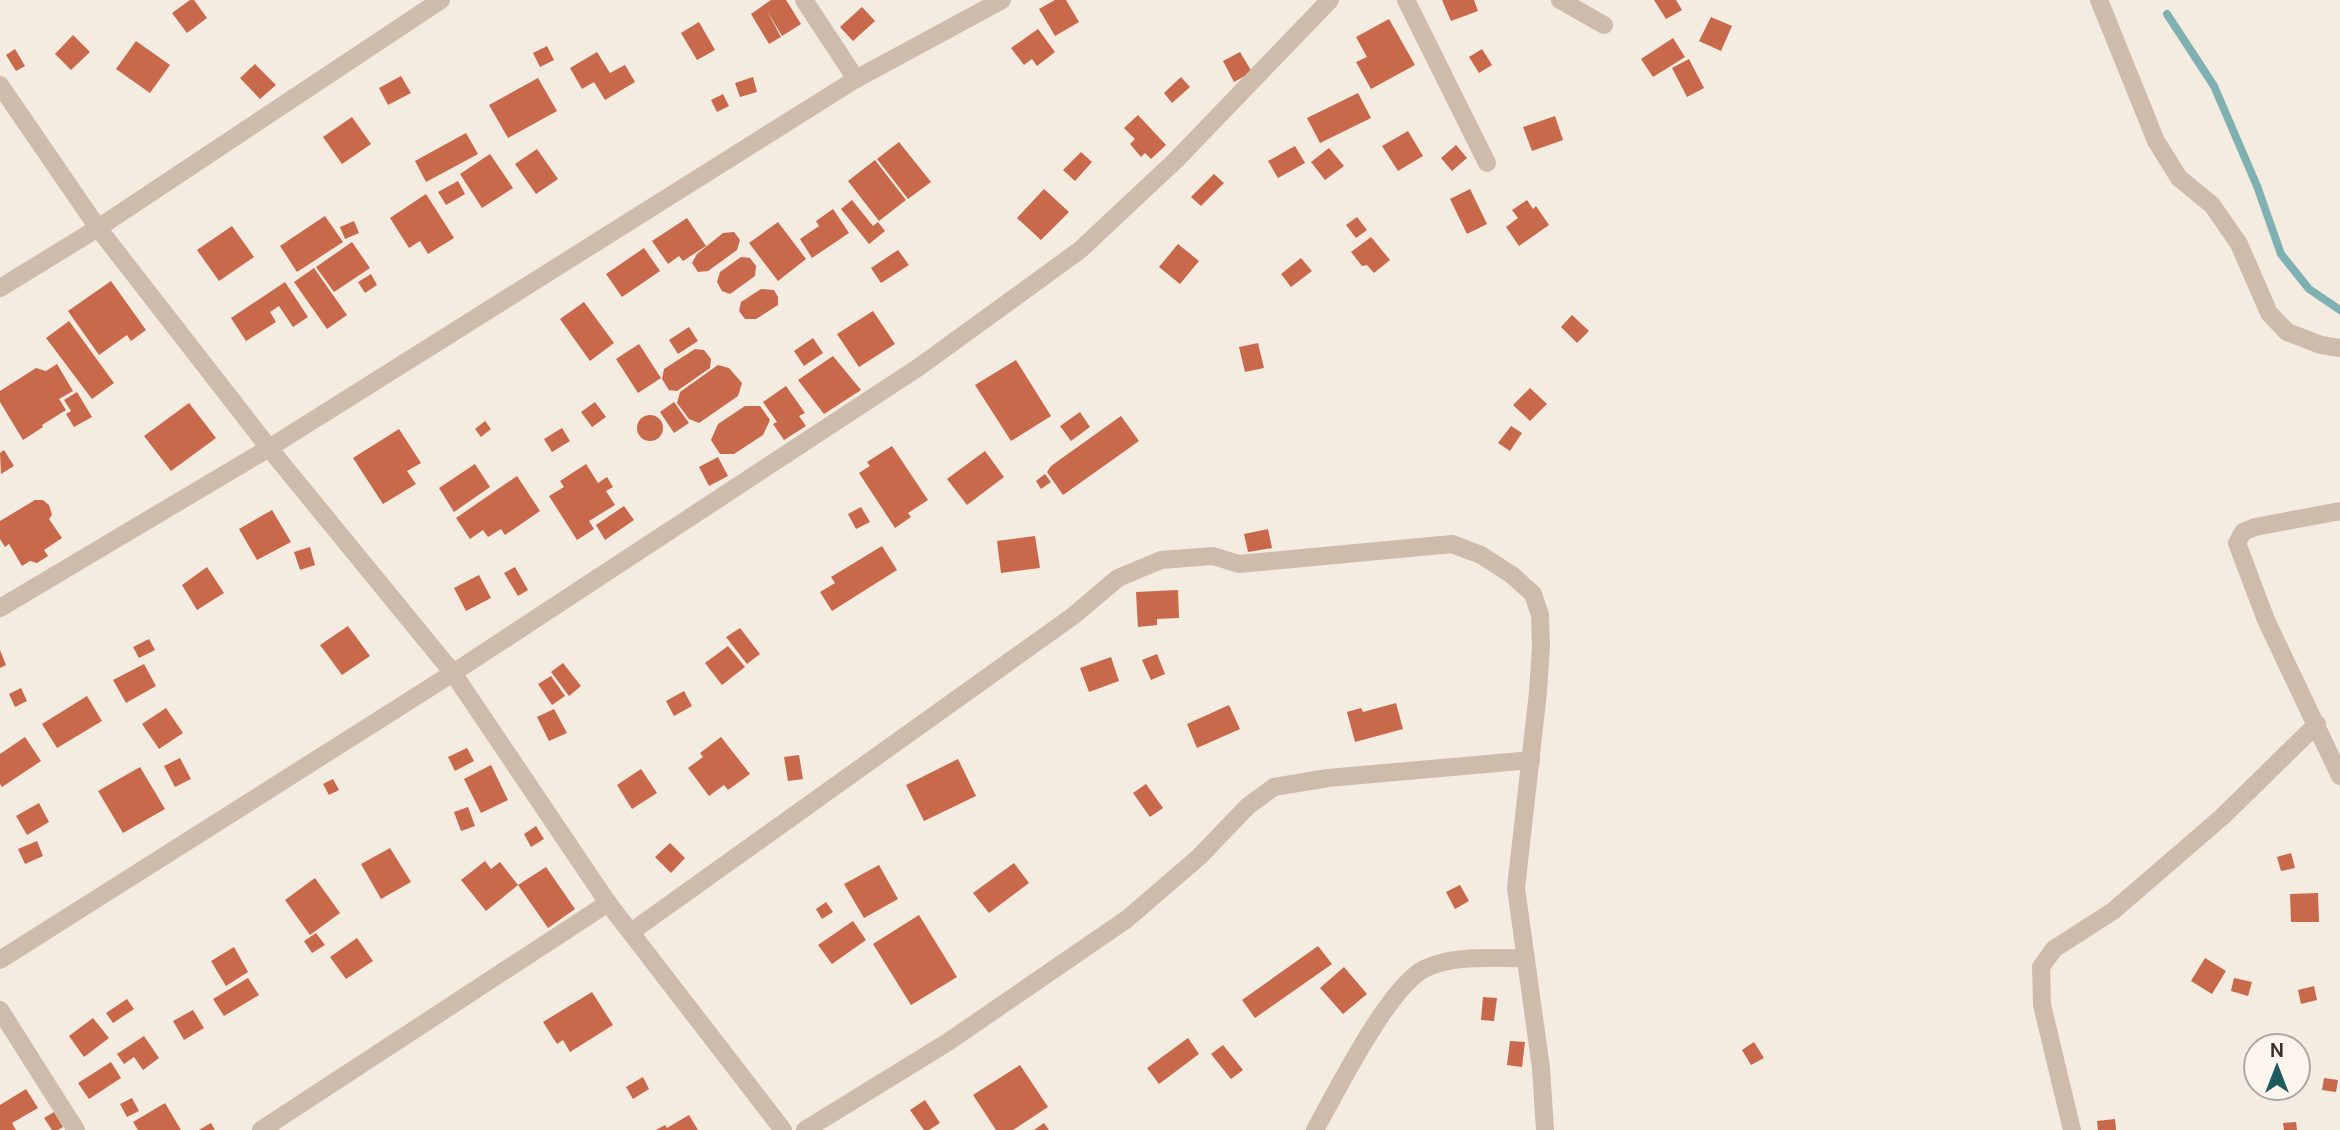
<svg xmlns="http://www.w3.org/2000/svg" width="2340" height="1130" font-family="'DM Sans',sans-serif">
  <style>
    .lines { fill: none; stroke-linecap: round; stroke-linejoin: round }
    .stream { stroke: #7fb0b2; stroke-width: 8 }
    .building { fill: #c8694b }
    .minor { stroke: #cdbbac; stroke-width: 18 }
  </style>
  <rect width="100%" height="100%" fill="#f4ebe1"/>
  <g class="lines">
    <polyline class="stream" points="2167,14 2214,86 2257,186 2281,254 2309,289 2340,310"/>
  </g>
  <g class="building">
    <polygon points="190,0 194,0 207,18 187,33 172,13"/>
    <polygon points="771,0 786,0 801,24 782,36 766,9 781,37 769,44 751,14"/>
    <polygon points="1055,0 1066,0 1079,22 1055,36 1039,9"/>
    <polygon points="1442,0 1474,0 1478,11 1451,21"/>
    <polygon points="1654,0 1676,0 1682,10 1666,19"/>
    <polygon points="862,7 875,21 853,41 840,27"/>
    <polygon points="1711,17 1732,26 1721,51 1699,41"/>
    <polygon points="1389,19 1415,65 1371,89 1356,62 1367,57 1356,37"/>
    <polygon points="699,22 715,50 697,60 681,33"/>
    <polygon points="1038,29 1055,52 1037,66 1032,59 1024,65 1011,48"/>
    <polygon points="73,35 90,52 71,70 55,54"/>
    <polygon points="1673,38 1685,57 1653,77 1641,59"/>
    <polygon points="136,41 170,65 150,93 116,69"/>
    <polygon points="547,46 554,60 540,67 533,53"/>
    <polygon points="15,49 25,66 16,71 6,55"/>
    <polygon points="1482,49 1492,65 1479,73 1469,57"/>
    <polygon points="597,52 610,73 625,65 635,82 605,100 594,82 582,89 570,68"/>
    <polygon points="1240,52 1252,72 1234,82 1223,61"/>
    <polygon points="1689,59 1704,88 1687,97 1672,68"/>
    <polygon points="255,64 276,85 260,99 240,78"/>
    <polygon points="401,76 411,93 388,105 379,88"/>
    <polygon points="753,77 757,92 740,97 735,83"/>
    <polygon points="1181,77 1190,87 1172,103 1164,93"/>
    <polygon points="538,78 557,111 508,138 489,105"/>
    <polygon points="1358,93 1371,118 1320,143 1307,118"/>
    <polygon points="723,94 729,106 717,112 711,100"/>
    <polygon points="1138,115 1166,145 1151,159 1145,153 1141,157 1130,144 1135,139 1124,128"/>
    <polygon points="1555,116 1563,140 1532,151 1523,127"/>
    <polygon points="352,117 371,144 342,164 323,137"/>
    <polygon points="1408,131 1423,156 1398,171 1382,146"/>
    <polygon points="466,133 478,154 426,182 415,161"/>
    <polygon points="899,142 931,182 908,199 877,159"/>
    <polygon points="1456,145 1467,158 1452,171 1441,158"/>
    <polygon points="1295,146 1305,163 1278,178 1268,161"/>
    <polygon points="1329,148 1344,166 1325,180 1311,162"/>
    <polygon points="537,149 558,179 536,194 515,164"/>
    <polygon points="1081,152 1092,162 1075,181 1063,170"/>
    <polygon points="490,154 513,188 482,208 460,174"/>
    <polygon points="875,160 906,200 879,221 848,181"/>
    <polygon points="1214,174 1224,183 1201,206 1191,197"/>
    <polygon points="458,181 465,194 446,205 438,192"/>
    <polygon points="1044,189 1069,212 1041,240 1017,218"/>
    <polygon points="1470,189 1487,224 1467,234 1450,199"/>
    <polygon points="426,194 454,238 428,254 420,241 409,248 390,218"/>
    <polygon points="852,200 873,226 878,222 885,231 869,244 841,209"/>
    <polygon points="1527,200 1533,209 1536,206 1549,225 1519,246 1506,227 1518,218 1512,210"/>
    <polygon points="833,209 849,233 812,258 800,239 819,226 816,221"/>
    <polygon points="325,216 343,242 297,272 280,246"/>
    <polygon points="1357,217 1367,230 1356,238 1346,225"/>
    <polygon points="687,218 706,246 683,261 679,256 668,264 652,241"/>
    <polygon points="354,221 359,233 345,239 340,227"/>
    <polygon points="778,222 806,259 778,281 749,243"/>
    <polygon points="232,226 254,257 219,281 197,250"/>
    <polygon points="734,232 740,240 737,250 708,271 698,272 692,263 697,254 723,233"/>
    <polygon points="1371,237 1390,260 1374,273 1367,265 1362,266 1351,252"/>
    <polygon points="352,242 370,268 334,292 316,267"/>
    <polygon points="1178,244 1199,261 1180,284 1159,267"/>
    <polygon points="644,248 660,271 622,297 606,274"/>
    <polygon points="898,250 909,265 881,283 871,268"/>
    <polygon points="741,257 750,258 756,266 755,276 730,294 722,291 717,282 720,272"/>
    <polygon points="1301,258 1312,271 1291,287 1281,274"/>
    <polygon points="314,268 347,315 327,329 294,282"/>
    <polygon points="371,274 377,285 365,293 358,282"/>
    <polygon points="111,281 146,330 131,341 127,335 99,355 68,311"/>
    <polygon points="285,282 308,317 293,327 279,306 270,312 276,322 246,341 231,318"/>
    <polygon points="761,289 774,290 778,297 778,305 756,319 745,319 739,311 741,302"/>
    <polygon points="584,302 614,343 590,361 560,319"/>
    <polygon points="873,311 895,344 859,367 837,334"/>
    <polygon points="1572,315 1589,331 1577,343 1561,327"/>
    <polygon points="69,321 114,383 92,399 46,338"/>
    <polygon points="689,327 698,341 678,354 669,340"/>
    <polygon points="813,338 823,353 804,366 794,351"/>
    <polygon points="1258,343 1264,368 1245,372 1239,347"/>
    <polygon points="639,344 661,378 638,393 616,359"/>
    <polygon points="695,349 704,350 711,359 710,368 677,391 669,390 662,379 664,369"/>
    <polygon points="833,356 861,390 824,414 798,380"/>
    <polygon points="1016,360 1051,416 1011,441 975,385"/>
    <polygon points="57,364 73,391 59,399 66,410 42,425 43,427 23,440 0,402 0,391 36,368 46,371"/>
    <polygon points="718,365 729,368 742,383 738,396 699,423 689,419 677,403 680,392"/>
    <polygon points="786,386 805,413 799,416 806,426 784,440 773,424 777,422 763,402"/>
    <polygon points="1530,388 1547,404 1530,421 1513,405"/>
    <polygon points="77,392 92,417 74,427 66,414 71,411 64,400"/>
    <polygon points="595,402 606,417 592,427 581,412"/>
    <polygon points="674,402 689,423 674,433 660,412"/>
    <polygon points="189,403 216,438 171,471 144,436"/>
    <polygon points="745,406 760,406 770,420 763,435 734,454 720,454 711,440 718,424"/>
    <polygon points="1080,412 1090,427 1071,441 1060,426"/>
    <circle cx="650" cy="428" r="13"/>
    <polygon points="1121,416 1139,441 1063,495 1047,472 1051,466"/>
    <polygon points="485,421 491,429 481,437 475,429"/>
    <polygon points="1511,426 1522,433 1510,451 1498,443"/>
    <polygon points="562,428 570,441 552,452 544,439"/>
    <polygon points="399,429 421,463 407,471 416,484 383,504 353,458"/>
    <polygon points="892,446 928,500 908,513 911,517 895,528 859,473 870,466 867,462"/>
    <polygon points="4,450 14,466 1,474 0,453"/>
    <polygon points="985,451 1004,477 967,505 947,479"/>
    <polygon points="718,457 728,476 709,486 699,467"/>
    <polygon points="475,464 490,487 454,512 439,488"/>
    <polygon points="586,464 598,483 607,477 613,487 606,491 615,505 589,521 594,529 577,540 549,496 564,487 560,481"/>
    <polygon points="1045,474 1051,482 1041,489 1036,481"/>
    <polygon points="517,476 540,511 505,535 501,529 488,537 483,530 470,539 456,518"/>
    <polygon points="35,500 43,500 49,505 52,515 49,519 62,538 44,550 48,556 37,563 30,561 22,566 9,544 5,547 0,539 0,521"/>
    <polygon points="624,506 634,520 605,540 596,525"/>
    <polygon points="861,507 870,522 856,529 848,514"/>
    <polygon points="272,510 291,542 257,560 239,529"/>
    <polygon points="1268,529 1272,548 1248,552 1244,534"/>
    <polygon points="1035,536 1040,568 1001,573 997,541"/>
    <polygon points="882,546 897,570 832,611 820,592 835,583 831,577"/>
    <polygon points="310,547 315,565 300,570 294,552"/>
    <polygon points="207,567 224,593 197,610 182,585"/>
    <polygon points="515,567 528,590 518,596 504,573"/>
    <polygon points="479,575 491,598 466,611 454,588"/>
    <polygon points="1178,590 1179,618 1157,619 1157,625 1138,627 1136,592"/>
    <polygon points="348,626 370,656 342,675 320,645"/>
    <polygon points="740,628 760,654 747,664 726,637"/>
    <polygon points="149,639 155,650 139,658 133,647"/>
    <polygon points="728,646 745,667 722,685 705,663"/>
    <polygon points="0,650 6,665 0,668"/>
    <polygon points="1157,654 1165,674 1151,680 1142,660"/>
    <polygon points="1111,657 1119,681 1089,692 1080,668"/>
    <polygon points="563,663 581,686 569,696 551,672"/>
    <polygon points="144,664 156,686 126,703 113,680"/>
    <polygon points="551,676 565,696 552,705 538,684"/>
    <polygon points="21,688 27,701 15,707 9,694"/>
    <polygon points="684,691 692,706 674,716 666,701"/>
    <polygon points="87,696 102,721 57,748 42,724"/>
    <polygon points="1396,703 1403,729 1355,742 1347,712 1361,708 1363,712"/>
    <polygon points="1229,705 1240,729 1197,748 1187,724"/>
    <polygon points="166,708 183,733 159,749 142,724"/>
    <polygon points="554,709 567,733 549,741 537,717"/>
    <polygon points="25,737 41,761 2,787 0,784 0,754"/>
    <polygon points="721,737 750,774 728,790 724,785 709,796 688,768 703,757 700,753"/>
    <polygon points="467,748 474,761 455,771 448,757"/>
    <polygon points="799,755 803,779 788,781 784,757"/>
    <polygon points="180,758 191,779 175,787 164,766"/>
    <polygon points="958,759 976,796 924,821 906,785"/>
    <polygon points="491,765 508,800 481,813 464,779"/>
    <polygon points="140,767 165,809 123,833 98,791"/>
    <polygon points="641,769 657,793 632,809 617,785"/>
    <polygon points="333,779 339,790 329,795 323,784"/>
    <polygon points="1146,784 1163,808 1150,817 1133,793"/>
    <polygon points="39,803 49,822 27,835 16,816"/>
    <polygon points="468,807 475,826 461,831 454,812"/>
    <polygon points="536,826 544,839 531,847 524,834"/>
    <polygon points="37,841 43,856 25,864 18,849"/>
    <polygon points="670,843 685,858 671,873 655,857"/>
    <polygon points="390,848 411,882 381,899 361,864"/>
    <polygon points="2291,853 2295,868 2281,871 2277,857"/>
    <polygon points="485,861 491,869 500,862 518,885 546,867 575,909 548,928 518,885 486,911 461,880"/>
    <polygon points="1014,863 1029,883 989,913 973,893"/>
    <polygon points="879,865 898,899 864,918 844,884"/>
    <polygon points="315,878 340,913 310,935 285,900"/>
    <polygon points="1460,885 1469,901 1455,909 1446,892"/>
    <polygon points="2318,893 2319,922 2291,922 2290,894"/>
    <polygon points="826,902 833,912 822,919 816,909"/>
    <polygon points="919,915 957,977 911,1005 873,944"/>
    <polygon points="853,921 866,940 832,964 818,945"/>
    <polygon points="316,933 325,945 312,953 304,941"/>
    <polygon points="357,938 373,961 346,979 330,957"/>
    <polygon points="1318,946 1332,964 1255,1018 1242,1000"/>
    <polygon points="234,947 248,972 226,986 211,961"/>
    <polygon points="2205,958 2226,971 2212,994 2191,981"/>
    <polygon points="1344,967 1367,994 1343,1014 1320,988"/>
    <polygon points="248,978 259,995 224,1016 213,999"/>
    <polygon points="2234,978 2252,982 2248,996 2231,991"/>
    <polygon points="2314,986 2317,1000 2301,1004 2298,990"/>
    <polygon points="592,992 613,1025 570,1052 563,1040 557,1044 543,1022"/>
    <polygon points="1483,997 1497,998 1494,1021 1481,1020"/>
    <polygon points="127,999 134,1009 113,1023 106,1013"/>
    <polygon points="193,1010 204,1028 184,1040 173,1021"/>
    <polygon points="93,1018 109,1038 84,1057 69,1036"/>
    <polygon points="144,1036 159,1058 143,1070 134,1057 124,1064 117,1054"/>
    <polygon points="1188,1038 1199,1054 1159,1084 1147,1068"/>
    <polygon points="1510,1041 1525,1042 1522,1067 1507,1065"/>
    <polygon points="1754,1042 1764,1058 1751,1065 1742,1050"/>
    <polygon points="1223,1045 1243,1070 1231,1079 1211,1054"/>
    <polygon points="111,1062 121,1078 89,1099 78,1083"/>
    <polygon points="1020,1065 1048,1107 1013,1130 996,1130 973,1095"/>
    <polygon points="643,1077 649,1089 633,1099 626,1087"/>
    <polygon points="2324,1078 2338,1080 2336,1092 2322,1090"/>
    <polygon points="26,1089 38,1108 12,1123 16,1130 0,1130 0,1105"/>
    <polygon points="132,1098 139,1111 127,1117 120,1104"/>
    <polygon points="925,1100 940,1123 929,1130 924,1130 910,1110"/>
    <polygon points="165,1103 181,1130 138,1130 133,1122"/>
    <polygon points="54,1112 63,1127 58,1130 52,1130 44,1118"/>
    <polygon points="689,1115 698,1130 656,1130 665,1125 667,1128"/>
    <polygon points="2115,1119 2116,1130 2098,1130 2097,1121"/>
    <polygon points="2296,1122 2297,1130 2284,1130 2283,1123"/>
    <polygon points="211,1123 215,1130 199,1130"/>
    <polygon points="1044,1123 1049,1130 1034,1130"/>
  </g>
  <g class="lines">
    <g class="minor">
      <polyline points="804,0 856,79"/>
      <polyline points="1406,0 1487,163"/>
      <polyline points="1560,0 1604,25"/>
      <polyline points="2099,0 2156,141 2179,178 2212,205 2239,244 2269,313 2287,332 2321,345 2340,348"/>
      <polyline points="0,85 98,228 269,448 453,673 608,903 783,1130"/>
      <polyline points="0,288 98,228 441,0"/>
      <polyline points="2340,511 2255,527 2243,532 2237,543 2266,620 2340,776"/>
      <polyline points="0,608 269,448 856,79 1002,0"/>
      <polyline points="631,932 1073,616 1118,578 1161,560 1213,556 1239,564 1452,544 1481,555 1512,575 1533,594 1540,615 1541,647 1538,692 1516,888 1541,1068 1545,1130"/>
      <polyline points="0,960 453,673 919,367 1080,250 1176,160 1330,0"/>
      <polyline points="0,1010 76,1130"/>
      <polyline points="261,1130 608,903"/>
      <polyline points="805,1130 948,1042 1127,919 1199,857 1248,806 1274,787 1328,778 1531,760"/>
      <path d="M1315,1130C1336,1092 1388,988 1424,969C1454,954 1493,959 1526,958"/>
      <polyline points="2072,1130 2042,1005 2041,967 2054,949 2113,911 2222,817 2317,724"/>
    </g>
  </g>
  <g transform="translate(2277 1067)"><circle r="33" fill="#fbf5ee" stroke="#aea6a0" stroke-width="2"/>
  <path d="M0-5L12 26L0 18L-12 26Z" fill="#1f5a5e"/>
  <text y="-10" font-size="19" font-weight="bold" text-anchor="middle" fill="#3b302b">N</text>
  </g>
</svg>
